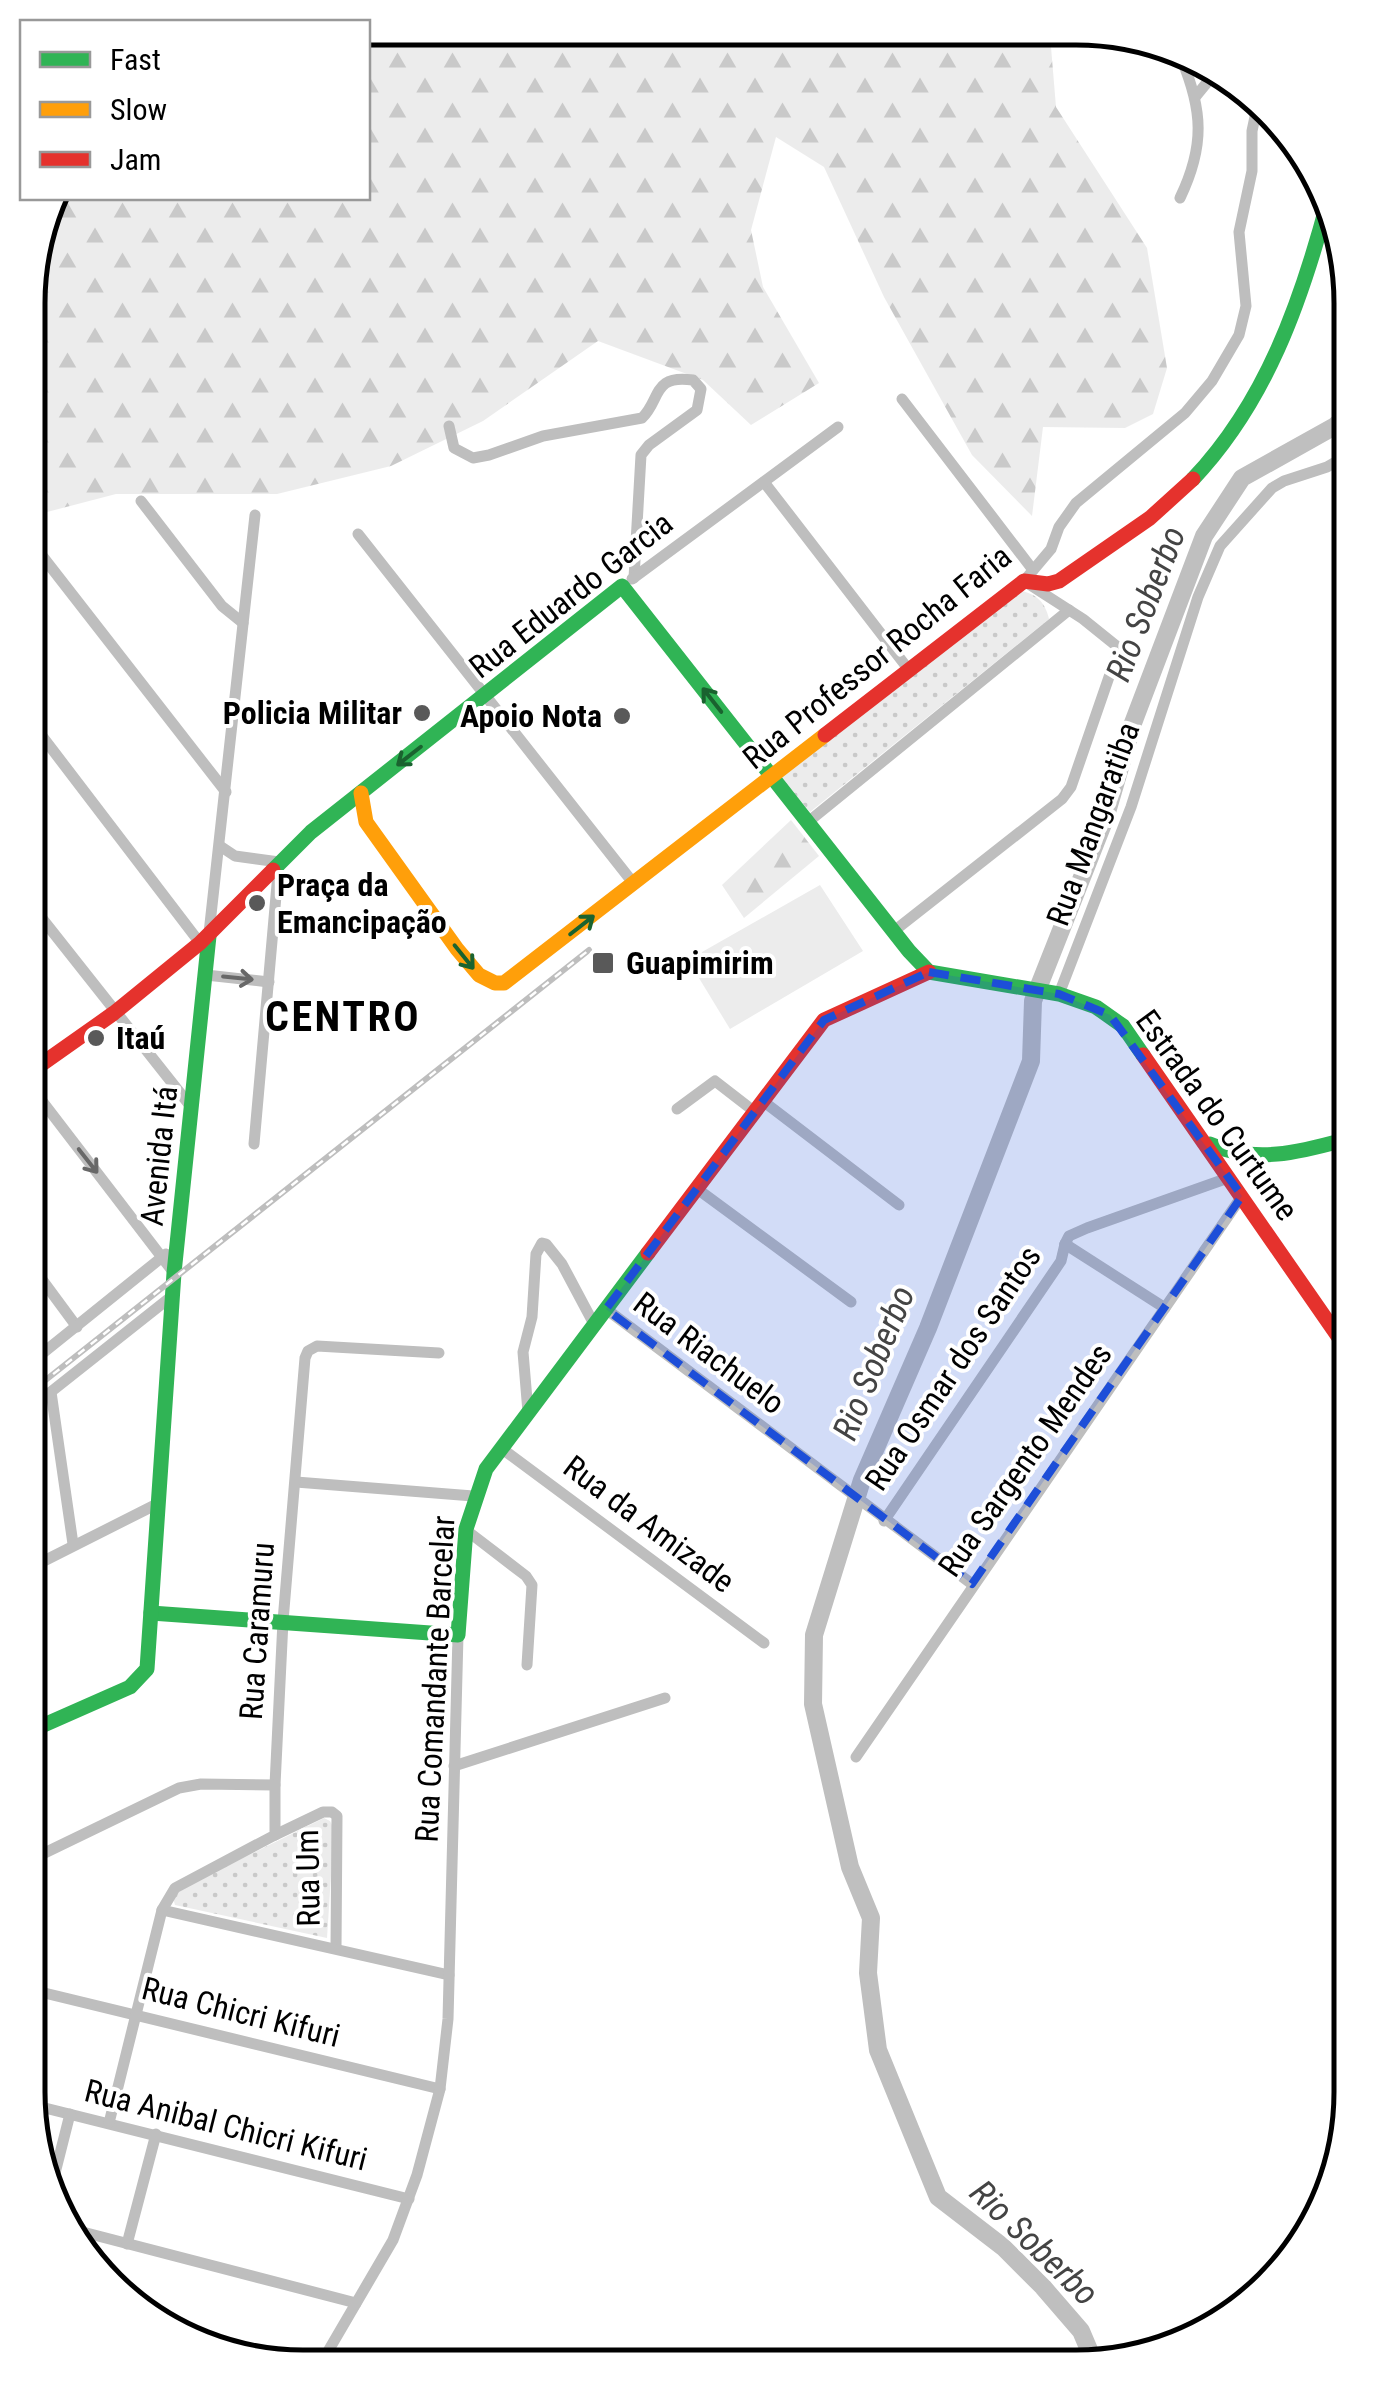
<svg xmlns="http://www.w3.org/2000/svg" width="1379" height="2395" font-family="'Roboto Condensed',sans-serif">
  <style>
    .forest { fill: url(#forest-firs) }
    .park { fill: url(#park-dots) }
    .pitch { fill: #ececec }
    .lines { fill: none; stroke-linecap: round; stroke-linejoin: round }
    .river { stroke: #bfbfbf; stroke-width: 18 }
    .street { stroke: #bebebe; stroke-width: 11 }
    .fast { stroke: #30b455; stroke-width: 15 }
    .slow { stroke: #ff9f0a; stroke-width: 15 }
    .jam { stroke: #e5322d; stroke-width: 15 }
    .rail-casing { stroke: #bebebe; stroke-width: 6 }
    .rail { stroke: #fff; stroke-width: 2.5; stroke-dasharray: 8; stroke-linecap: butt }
    .oneway { stroke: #1a632f }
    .oneway2 { stroke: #686868 }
    .marked { fill: #1d4ed8; fill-opacity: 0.2; stroke: #1d4ed8; stroke-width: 8; stroke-dasharray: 20 12; stroke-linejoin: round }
    .poi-dot { fill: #595959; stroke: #fff; stroke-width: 4 }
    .labels { text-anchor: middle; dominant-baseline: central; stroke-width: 8; stroke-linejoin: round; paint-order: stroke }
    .street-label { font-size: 32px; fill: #000; stroke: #fff }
    .poi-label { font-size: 32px; font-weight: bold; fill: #000; stroke: #fff; text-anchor: start }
    .water-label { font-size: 35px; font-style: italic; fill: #444; stroke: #fff }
    .district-label { font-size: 42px; font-weight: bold; letter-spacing: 2.5px; fill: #000; stroke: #fff }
    .rim { fill: none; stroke: #000; stroke-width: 5 }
  </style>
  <defs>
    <pattern id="forest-firs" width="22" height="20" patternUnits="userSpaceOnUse" patternTransform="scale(2.5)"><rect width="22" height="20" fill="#ececec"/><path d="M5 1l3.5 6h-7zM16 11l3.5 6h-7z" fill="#c9c9c9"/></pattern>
    <pattern id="park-dots" width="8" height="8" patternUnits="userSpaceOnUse" patternTransform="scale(2.5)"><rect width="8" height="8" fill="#ececec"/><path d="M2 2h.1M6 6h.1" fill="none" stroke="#c9c9c9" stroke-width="1.8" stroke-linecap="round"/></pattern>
  </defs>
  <rect width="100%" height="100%" fill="#fff"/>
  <g class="forest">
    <polygon points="368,28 1034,32 1051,47 1056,107 1147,248 1167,368 1153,414 1125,428 1043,427 1032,516 972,455 884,297 824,167 776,137 751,230 763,287 819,383 751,425 703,380 598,341 483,421 391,466 277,494 116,494 47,512 30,494 30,267 51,198 368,198"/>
    <polygon points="791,820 819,856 744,918 722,885"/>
  </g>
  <g class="park">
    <path d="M1022,591C1038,595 1045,603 1049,619L810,812L780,777Z"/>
    <polygon points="324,1818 330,1821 334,1829 327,1938 175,1905 173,1898 180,1889"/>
  </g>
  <polygon class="pitch" points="820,885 863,951 730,1029 688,960"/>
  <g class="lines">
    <polyline class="river" points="1095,2364 1081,2331 1043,2287 1003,2247 938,2197 878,2050 868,1973 871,1918 850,1867 813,1704 814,1635 862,1480 928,1328 1031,1061 1033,1001 1105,819 1133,723 1204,536 1242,478 1335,426 1351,412"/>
    <g class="street">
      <polyline points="1196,96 1214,74"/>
      <path d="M1180,198C1205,146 1203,110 1181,58"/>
      <polyline points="902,399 1033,570"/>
      <path d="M449,426L454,448L473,458L489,455L543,436L642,418C661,400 652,374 693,380L701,389L697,410L649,445L641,455L634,578"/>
      <polyline points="764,482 909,670"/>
      <polyline points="141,501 222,606 243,623"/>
      <polyline points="358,534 634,884"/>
      <polyline points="29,539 226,792"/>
      <polyline points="632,579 838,427"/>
      <polyline points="29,719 200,943"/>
      <polyline points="808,822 1069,610"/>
      <polyline points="220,846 235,856 279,862 254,1144"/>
      <polyline points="29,902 192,1108"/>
      <polyline points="894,931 1062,799 1071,787 1119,648 1083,619 1024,581 1051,549 1059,527 1076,503 1185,413 1212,381 1239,335 1246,306 1239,232 1252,171 1252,131 1259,98"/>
      <polyline points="209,933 255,515"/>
      <polyline points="206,975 269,982"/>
      <polyline points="1059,994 1131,807 1198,597 1220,546 1272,488 1284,481 1327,467 1351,453"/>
      <polyline points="29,1084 174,1273"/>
      <polyline points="763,1101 899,1205"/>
      <polyline points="677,1109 715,1081 755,1112"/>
      <polyline points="696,1188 851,1302"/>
      <polyline points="1065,1244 1069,1236 1087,1228 1228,1178"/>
      <polyline points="1065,1244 1165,1308"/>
      <polyline points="29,1262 77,1327"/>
      <polyline points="606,1309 972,1584"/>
      <polyline points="28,1365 166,1254"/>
      <polyline points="51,1392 73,1544"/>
      <polyline points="28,1410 172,1296"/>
      <polyline points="528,1412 523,1352 532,1317 536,1254 542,1243 546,1244 562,1264 595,1326"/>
      <polyline points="501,1448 764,1643"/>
      <polyline points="296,1482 473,1496"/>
      <polyline points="884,1521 1061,1261 1065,1244"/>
      <polyline points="466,1530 526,1576 532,1585 527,1665"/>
      <polyline points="28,1569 157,1504"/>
      <polyline points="856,1757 1242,1196"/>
      <polyline points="454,1766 665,1698"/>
      <polyline points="275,1835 323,1812 332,1812 337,1816 336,1948"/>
      <polyline points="28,1861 179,1788 201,1784 275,1785 283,1621 305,1358 308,1351 317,1346 439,1353"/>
      <polyline points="162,1910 449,1975"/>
      <polyline points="28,1989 440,2089"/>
      <polyline points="29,2104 409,2199"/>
      <polyline points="109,2123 162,1910 175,1888 275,1835 275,1785"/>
      <polyline points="50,2193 70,2114"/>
      <polyline points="75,2230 356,2303"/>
      <polyline points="127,2244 156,2134"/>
      <polyline points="320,2365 393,2240 417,2175 440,2089 448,2019 458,1635"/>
    </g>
    <g class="fast">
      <path d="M1193,479C1266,402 1301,302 1328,201"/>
      <polyline points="273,870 311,832 622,586 909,951 929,972 1059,994 1096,1007 1123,1026 1143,1055"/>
      <path d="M1210,1144C1257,1165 1303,1151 1351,1138"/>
      <polyline points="151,1613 458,1635 466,1529 486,1469 648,1253"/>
      <polyline points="28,1732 130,1687 147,1669 174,1273 209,936"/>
    </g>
    <polyline class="slow" points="361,793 366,822 457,949 479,975 495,983 504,983 825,735"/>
    <g class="jam">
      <polyline points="825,735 1024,581 1048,584 1059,581 1150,518 1193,479"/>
      <polyline points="1143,1055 1351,1355"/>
      <polyline points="29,1073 114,1013 200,943 273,870"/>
      <polyline points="648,1253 824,1020 929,972"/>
    </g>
    <defs>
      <polyline id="rail" points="28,1394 589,950"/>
    </defs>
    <use href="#rail" class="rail-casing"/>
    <use href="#rail" class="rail"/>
  </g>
  <defs><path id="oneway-shaft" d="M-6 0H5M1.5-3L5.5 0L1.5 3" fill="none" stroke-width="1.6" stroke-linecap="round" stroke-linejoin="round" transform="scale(2.5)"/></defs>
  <g class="oneway">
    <use href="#oneway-shaft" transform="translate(712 700) rotate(-128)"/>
    <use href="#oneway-shaft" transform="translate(409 756) rotate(142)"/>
    <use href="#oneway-shaft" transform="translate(582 925) rotate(-38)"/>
    <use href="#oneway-shaft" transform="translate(464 957) rotate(51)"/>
  </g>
  <g class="oneway2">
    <use href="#oneway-shaft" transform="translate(238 978) rotate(6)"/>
    <use href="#oneway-shaft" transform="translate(88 1161) rotate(52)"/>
  </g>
  <path class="marked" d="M929,972L1059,994L1110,1015L1242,1196L972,1584L606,1309L824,1020Z"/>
  <g class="poi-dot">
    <circle cx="422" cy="713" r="10"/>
    <circle cx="622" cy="716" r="10"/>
    <circle cx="257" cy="903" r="10"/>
    <rect x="591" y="951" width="24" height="24" rx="5"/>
    <circle cx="96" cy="1038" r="10"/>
  </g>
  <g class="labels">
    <g class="street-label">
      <text transform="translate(571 595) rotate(-38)">Rua Eduardo Garcia</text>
      <text transform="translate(877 657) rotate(-39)">Rua Professor Rocha Faria</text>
      <text transform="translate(1093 824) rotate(-70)">Rua Mangaratiba</text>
      <text transform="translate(1217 1115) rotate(54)">Estrada do Curtume</text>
      <text transform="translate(159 1156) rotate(-84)">Avenida Itá</text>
      <text transform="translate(709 1353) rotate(37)">Rua Riachuelo</text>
      <text transform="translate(953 1368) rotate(-56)">Rua Osmar dos Santos</text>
      <text transform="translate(1025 1460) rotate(-55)">Rua Sargento Mendes</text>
      <text transform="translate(649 1524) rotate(37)">Rua da Amizade</text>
      <text transform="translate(257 1631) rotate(-86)">Rua Caramuru</text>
      <text transform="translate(435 1679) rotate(-87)">Rua Comandante Barcelar</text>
      <text transform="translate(308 1878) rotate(-91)">Rua Um</text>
      <text transform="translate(241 2012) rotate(14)">Rua Chicri Kifuri</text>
      <text transform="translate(226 2125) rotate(14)">Rua Anibal Chicri Kifuri</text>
    </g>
    <g class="poi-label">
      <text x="402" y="713" text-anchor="end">Policia Militar</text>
      <text x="602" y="716" text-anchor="end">Apoio Nota</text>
      <text x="277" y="885">Praça da<tspan x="277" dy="37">Emancipação</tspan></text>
      <text x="626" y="963">Guapimirim</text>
      <text x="116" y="1038">Itaú</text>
    </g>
    <g class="water-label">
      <text transform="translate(1146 604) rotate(-69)">Rio Soberbo</text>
      <text transform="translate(874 1363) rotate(-68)">Rio Soberbo</text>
      <text transform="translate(1034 2243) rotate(44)">Rio Soberbo</text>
    </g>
    <g class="district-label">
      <text x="343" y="1016">CENTRO</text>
    </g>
  </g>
  <path d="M0 0H1379V2395H0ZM303 45H1076A258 258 0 0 1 1334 303V2092A258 258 0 0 1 1076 2350H303A258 258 0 0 1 45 2092V303A258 258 0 0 1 303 45Z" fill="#fff" fill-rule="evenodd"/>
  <path class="rim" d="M303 45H1076A258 258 0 0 1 1334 303V2092A258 258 0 0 1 1076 2350H303A258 258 0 0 1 45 2092V303A258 258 0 0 1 303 45Z"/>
  <rect x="20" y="20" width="350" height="180" fill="#ffffff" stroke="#999999" stroke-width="2.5"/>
  <rect x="40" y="52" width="50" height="15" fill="#30b455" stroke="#999999" stroke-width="2.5"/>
  <text x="110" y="70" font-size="30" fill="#000000">Fast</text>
  <rect x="40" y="102" width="50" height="15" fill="#ff9f0a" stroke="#999999" stroke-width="2.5"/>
  <text x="110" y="120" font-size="30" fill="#000000">Slow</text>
  <rect x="40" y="152" width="50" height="15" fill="#e5322d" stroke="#999999" stroke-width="2.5"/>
  <text x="110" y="170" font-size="30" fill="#000000">Jam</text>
</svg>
